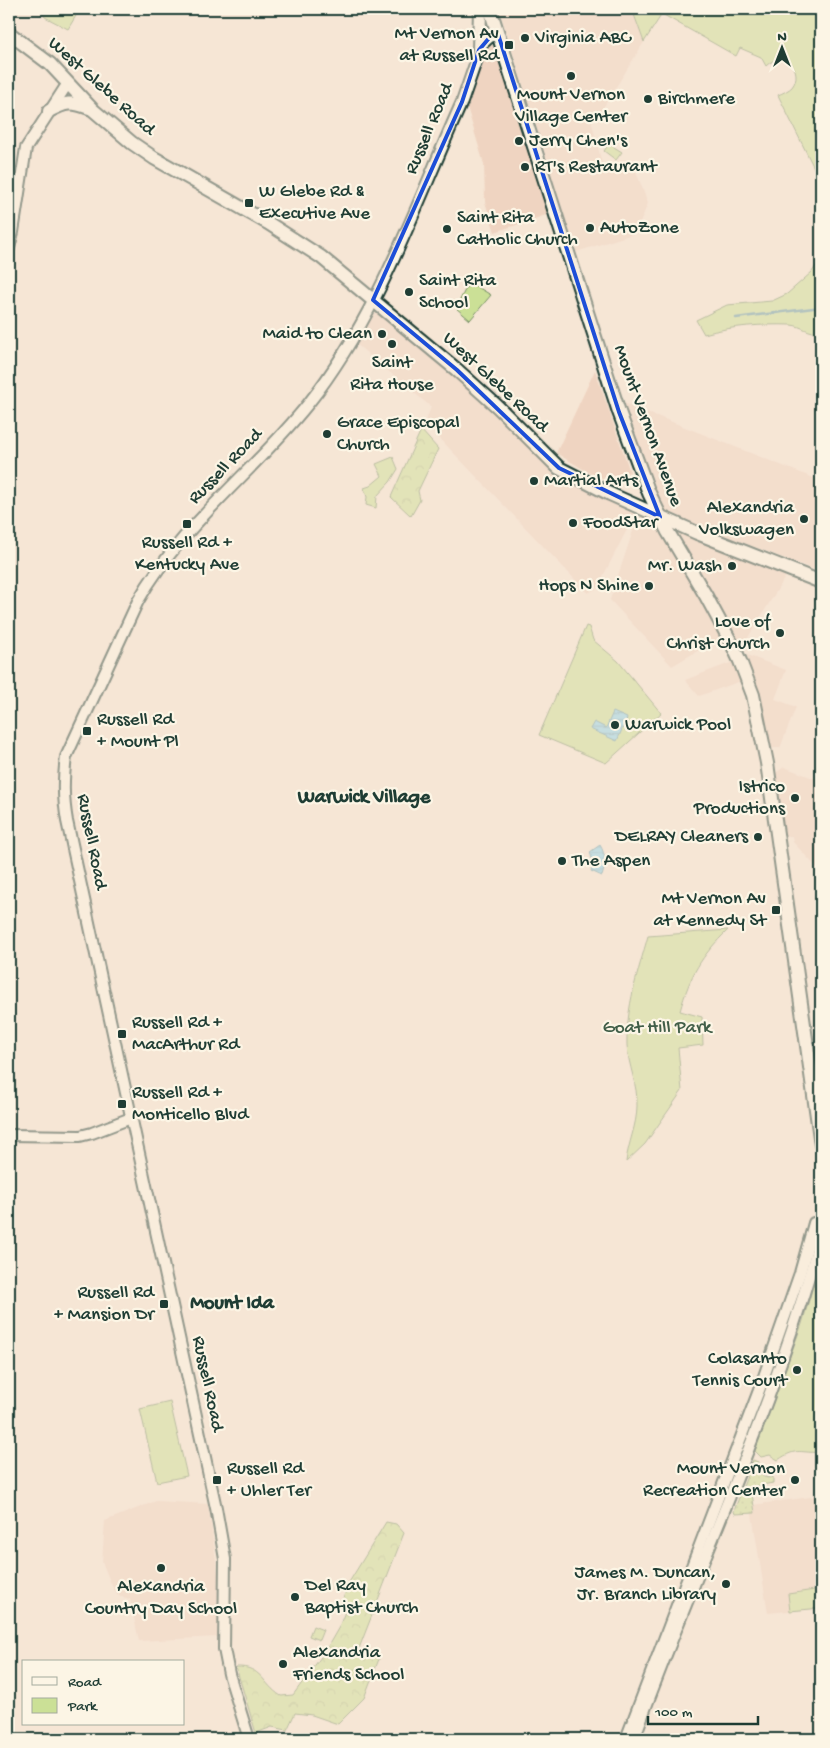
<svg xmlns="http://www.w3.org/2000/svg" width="830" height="1748" font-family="'Gochi Hand',sans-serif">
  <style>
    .built { fill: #efd4c1 }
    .grass { fill: url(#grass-dots); stroke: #758e65 }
    .forest { fill: url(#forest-crowns); stroke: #758e65 }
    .park { fill: #cbe096; stroke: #758e65 }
    .water { fill: url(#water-rules); stroke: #6198a4 }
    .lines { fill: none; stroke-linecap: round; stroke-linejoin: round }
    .stream { stroke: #6198a4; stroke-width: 2.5 }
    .minor-casing { stroke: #1f3d34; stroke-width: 14 }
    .major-casing { stroke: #1f3d34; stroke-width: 16 }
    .minor { stroke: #fcf5e5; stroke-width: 10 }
    .major { stroke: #fcf5e5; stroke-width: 12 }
    .marked { fill: none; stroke: #1d4ed8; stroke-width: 4; stroke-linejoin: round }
    .poi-dot { fill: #1f3d34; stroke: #fcf5e5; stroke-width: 2 }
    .labels { text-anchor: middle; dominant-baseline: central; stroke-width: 4.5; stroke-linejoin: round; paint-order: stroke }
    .poi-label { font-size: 19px; fill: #1f3d34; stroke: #fcf5e5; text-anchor: start }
    .street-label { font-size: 19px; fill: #1f3d34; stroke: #fcf5e5 }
    .park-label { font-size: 19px; fill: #415e48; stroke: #fcf5e5 }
    .neighbourhood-label { font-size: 20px; font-weight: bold; fill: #1f3d34; stroke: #fcf5e5 }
  </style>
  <defs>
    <pattern id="grass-dots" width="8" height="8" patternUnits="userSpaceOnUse" patternTransform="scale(1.25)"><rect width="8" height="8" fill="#cbe096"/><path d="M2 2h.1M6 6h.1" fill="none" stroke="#aec182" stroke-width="1.8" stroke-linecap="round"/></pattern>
    <pattern id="forest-crowns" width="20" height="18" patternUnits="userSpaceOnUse" patternTransform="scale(1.25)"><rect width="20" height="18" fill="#cbe096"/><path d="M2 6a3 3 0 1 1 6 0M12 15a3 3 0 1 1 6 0" fill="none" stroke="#aec182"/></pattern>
    <pattern id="water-rules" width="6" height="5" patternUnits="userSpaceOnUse" patternTransform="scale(1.25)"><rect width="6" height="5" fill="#8dd5ee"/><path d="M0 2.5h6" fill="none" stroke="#73aec2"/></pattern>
  </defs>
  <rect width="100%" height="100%" fill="#f6e6d5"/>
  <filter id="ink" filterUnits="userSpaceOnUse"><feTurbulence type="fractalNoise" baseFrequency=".02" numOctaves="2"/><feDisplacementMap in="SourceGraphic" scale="10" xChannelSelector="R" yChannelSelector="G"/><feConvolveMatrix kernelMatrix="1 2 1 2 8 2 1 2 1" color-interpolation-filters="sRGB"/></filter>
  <g filter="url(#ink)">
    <g class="built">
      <polygon points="499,9 632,9 644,42 598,116 589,111 604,172 633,164 648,203 636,233 576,252"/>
      <polygon points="494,45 549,214 495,232 485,202 484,164 467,107 486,47"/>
      <polygon points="376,312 448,371 555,473 567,481 635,514 597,588 588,593 425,423 431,407 355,343"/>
      <polygon points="595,370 630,472 600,479 556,453"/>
      <polygon points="624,403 821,481 821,572 665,513"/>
      <polygon points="638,516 657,524 721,637 672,666 610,600"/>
      <polygon points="674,530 787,574 744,644 740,642"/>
      <polygon points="747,655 786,670 775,699 796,707 780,748 771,748"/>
      <polygon points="733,662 741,681 699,696 685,680"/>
      <polygon points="784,767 821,781 821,872 793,842 792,836 784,836 774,786 776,773"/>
      <polygon points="821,1473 821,1608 768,1613 752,1514 754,1513 753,1505 818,1496 815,1474"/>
      <polygon points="156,1501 208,1504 218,1574 217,1637 139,1641 130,1599 119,1596 113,1588 102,1562 105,1521"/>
    </g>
    <path class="grass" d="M753,1460L758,1462V1470C761,1477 766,1479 773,1477V1483L751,1487L755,1513L735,1514L734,1511Z"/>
    <g class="forest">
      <polygon points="421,430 438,449 418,491 420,500 411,516 391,497"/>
      <path d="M386,1522L396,1524L404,1533L358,1651L379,1659L364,1698L338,1724L312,1715L295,1713L287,1730L272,1727L256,1733L236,1667C262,1666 262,1684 281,1696L293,1695L324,1653L339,1627L348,1604L343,1599L348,1584Z"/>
    </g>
    <g class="park">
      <polygon points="40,9 80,9 68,29 45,17"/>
      <path d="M632,9H821V182L778,95C783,93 789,90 792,87C805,70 784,48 766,66L761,57L740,48L736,56L662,14L644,42Z"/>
      <polygon points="609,144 622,152 616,160 604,151"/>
      <path d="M821,258V332C808,334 803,326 791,325C762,324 732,326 704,334L696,320L727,305L772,301L787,294L812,272Z"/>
      <polygon points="469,282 491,295 470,320 456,308"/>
      <polygon points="393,457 398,469 390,482 377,496 376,508 366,505 367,497 364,488 370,486 382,476 376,464"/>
      <polygon points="586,626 589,627 593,640 618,661 661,713 606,763 539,735"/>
      <path d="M728,930C701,956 690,975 680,1011L702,1017L703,1045L678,1048L682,1091L645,1144L626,1162C628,1143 637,1125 637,1106C638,1085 628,1065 627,1045C626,1007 638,972 648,936Z"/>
      <path d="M821,1259V1452C801,1454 798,1446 778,1460L770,1455L761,1457L755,1451L802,1324Z"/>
      <polygon points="170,1402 187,1476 157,1482 140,1409"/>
      <polygon points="821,1589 821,1608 790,1611 788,1594"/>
      <polygon points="313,1626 323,1630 319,1640 309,1636"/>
    </g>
    <g class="water">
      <polygon points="613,712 627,718 617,741 590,729 594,722 606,728"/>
      <path d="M600,845C606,855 606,865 602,876L591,871L593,862L590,852Z"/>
    </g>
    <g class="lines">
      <polyline class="stream" points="736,318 821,307"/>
      <defs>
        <g id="minor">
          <polyline points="9,248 13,232 26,148 68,83"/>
          <polyline points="9,1135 80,1136 92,1133 131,1118"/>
          <path d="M249,1739L229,1674L224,1649L225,1559L216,1508L67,821C63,797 63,781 66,757L138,601C181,525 254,472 308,404C379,315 416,204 462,102L482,44L490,37L498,34"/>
          <polyline points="626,1739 761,1385 800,1273 814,1223 821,1222"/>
          <path d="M634,1739C695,1570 775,1408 821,1234"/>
        </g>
        <g id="major">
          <polyline points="490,9 619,412 649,493 668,532 706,596 733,646 740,661 753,695 767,763 821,1145"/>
          <polyline points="9,33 50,64 92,109 132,143 154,158 268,223 321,257 457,370 498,407 559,468 610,494 697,533 821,582"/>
          <polyline points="479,50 480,9"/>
          <path d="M49,111C66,102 71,101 89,108"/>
        </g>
      </defs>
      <use href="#minor" class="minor-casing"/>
      <use href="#major" class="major-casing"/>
      <use href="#minor" class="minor"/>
      <use href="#major" class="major"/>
    </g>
  </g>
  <path d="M0 0H830V1748H0ZM498,34L619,412L660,517L559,468L457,370L373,300L462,102L479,50L490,37Z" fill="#f6e6d5" fill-opacity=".55" fill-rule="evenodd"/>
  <path class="marked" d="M498,34L619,412L660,517L559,468L457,370L373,300L462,102L479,50L490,37Z"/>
  <g class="poi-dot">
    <circle cx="525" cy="38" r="5"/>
    <rect x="504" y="40" width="10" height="10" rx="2.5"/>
    <circle cx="571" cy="76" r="5"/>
    <circle cx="648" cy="99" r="5"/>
    <circle cx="519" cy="141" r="5"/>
    <circle cx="525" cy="167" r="5"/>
    <rect x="244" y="198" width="10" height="10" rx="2.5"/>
    <circle cx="590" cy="228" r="5"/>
    <circle cx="447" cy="229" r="5"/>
    <circle cx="409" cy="292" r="5"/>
    <circle cx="382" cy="334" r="5"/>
    <circle cx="392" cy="344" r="5"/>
    <circle cx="327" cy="434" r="5"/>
    <circle cx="534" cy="481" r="5"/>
    <circle cx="804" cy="519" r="5"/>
    <circle cx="573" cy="523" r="5"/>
    <rect x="182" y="519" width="10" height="10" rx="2.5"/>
    <circle cx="732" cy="566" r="5"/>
    <circle cx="649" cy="586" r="5"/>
    <circle cx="780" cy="633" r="5"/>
    <circle cx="615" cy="725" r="5"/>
    <rect x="82" y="726" width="10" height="10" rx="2.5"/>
    <circle cx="795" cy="798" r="5"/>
    <circle cx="758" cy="837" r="5"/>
    <circle cx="562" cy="861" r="5"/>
    <rect x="771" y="905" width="10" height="10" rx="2.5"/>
    <rect x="117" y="1029" width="10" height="10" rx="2.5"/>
    <rect x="117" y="1099" width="10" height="10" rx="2.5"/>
    <rect x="159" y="1299" width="10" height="10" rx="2.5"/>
    <circle cx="797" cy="1370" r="5"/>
    <rect x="212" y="1475" width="10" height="10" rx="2.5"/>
    <circle cx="795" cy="1480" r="5"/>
    <circle cx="161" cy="1568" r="5"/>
    <circle cx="726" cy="1584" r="5"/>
    <circle cx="295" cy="1597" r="5"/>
    <circle cx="283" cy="1664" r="5"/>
  </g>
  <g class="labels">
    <g class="poi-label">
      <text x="499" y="34" text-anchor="end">Mt Vernon Av<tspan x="499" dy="22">at Russell Rd</tspan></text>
      <text x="535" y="38">Virginia ABC</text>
      <text x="571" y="95" text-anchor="middle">Mount Vernon<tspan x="571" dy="22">Village Center</tspan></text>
      <text x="658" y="99">Birchmere</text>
      <text x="529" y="141">Jerry Chen's</text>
      <text x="535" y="167">RT's Restaurant</text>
      <text x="259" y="192">W Glebe Rd &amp;<tspan x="259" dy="22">Executive Ave</tspan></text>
      <text x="457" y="218">Saint Rita<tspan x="457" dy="22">Catholic Church</tspan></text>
      <text x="600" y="228">AutoZone</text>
      <text x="419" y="281">Saint Rita<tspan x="419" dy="22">School</tspan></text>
      <text x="372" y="334" text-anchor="end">Maid to Clean</text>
      <text x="392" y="363" text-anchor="middle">Saint<tspan x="392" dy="22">Rita House</tspan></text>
      <text x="337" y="423">Grace Episcopal<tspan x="337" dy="22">Church</tspan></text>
      <text x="544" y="481">Martial Arts</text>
      <text x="794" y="508" text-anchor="end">Alexandria<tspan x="794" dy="22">Volkswagen</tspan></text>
      <text x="583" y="523">FoodStar</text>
      <text x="187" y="543" text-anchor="middle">Russell Rd +<tspan x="187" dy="22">Kentucky Ave</tspan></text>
      <text x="722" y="566" text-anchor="end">Mr. Wash</text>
      <text x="639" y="586" text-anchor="end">Hops N Shine</text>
      <text x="770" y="622" text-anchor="end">Love of<tspan x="770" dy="22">Christ Church</tspan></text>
      <text x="97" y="720">Russell Rd<tspan x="97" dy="22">+ Mount Pl</tspan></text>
      <text x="625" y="725">Warwick Pool</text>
      <text x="785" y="787" text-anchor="end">Istrico<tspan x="785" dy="22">Productions</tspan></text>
      <text x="748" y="837" text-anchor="end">DELRAY Cleaners</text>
      <text x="572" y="861">The Aspen</text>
      <text x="766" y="899" text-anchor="end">Mt Vernon Av<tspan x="766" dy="22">at Kennedy St</tspan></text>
      <text x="132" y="1023">Russell Rd +<tspan x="132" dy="22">MacArthur Rd</tspan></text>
      <text x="132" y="1093">Russell Rd +<tspan x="132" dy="22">Monticello Blvd</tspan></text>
      <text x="154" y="1293" text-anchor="end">Russell Rd<tspan x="154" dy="22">+ Mansion Dr</tspan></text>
      <text x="787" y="1359" text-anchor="end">Colasanto<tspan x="787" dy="22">Tennis Court</tspan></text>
      <text x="227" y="1469">Russell Rd<tspan x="227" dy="22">+ Uhler Ter</tspan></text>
      <text x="785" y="1469" text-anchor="end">Mount Vernon<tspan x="785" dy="22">Recreation Center</tspan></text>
      <text x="716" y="1573" text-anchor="end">James M. Duncan,<tspan x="716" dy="22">Jr. Branch Library</tspan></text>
      <text x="305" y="1586">Del Ray<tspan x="305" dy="22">Baptist Church</tspan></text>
      <text x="161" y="1587" text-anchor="middle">Alexandria<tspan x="161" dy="22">Country Day School</tspan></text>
      <text x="293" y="1653">Alexandria<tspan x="293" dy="22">Friends School</tspan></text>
    </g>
    <g class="street-label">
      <text transform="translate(101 87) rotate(42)">West Glebe Road</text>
      <text transform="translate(430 129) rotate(-67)">Russell Road</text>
      <text transform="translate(495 383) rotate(43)">West Glebe Road</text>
      <text transform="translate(647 426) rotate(70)">Mount Vernon Avenue</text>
      <text transform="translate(226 467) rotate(-46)">Russell Road</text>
      <text transform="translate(91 842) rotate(79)">Russell Road</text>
      <text transform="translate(207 1384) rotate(78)">Russell Road</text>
    </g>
    <g class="park-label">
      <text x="657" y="1028">Goat Hill Park</text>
    </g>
    <g class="neighbourhood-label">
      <text x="364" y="798">Warwick Village</text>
      <text x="232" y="1304">Mount Ida</text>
    </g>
  </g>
  <rect width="830" height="1748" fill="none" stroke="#fcf5e5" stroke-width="30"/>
  <rect x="15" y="15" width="800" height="1718" fill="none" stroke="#1f3d34" stroke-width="2" filter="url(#ink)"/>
  <rect x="22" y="1660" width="162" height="65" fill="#fcf5e5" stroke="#a4ab9e"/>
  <rect x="32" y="1677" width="25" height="8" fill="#fcf5e5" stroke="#a4ab9e"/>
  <text x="68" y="1686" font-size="15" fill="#1f3d34">Road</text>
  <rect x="32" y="1698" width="25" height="15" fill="#cbe096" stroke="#a4ab9e"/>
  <text x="68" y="1710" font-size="15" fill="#1f3d34">Park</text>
  <g transform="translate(782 48)" stroke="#fcf5e5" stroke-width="4" paint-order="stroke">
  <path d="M0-4L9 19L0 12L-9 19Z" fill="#1f3d34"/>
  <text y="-8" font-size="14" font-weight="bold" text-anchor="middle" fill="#1f3d34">N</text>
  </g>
  <path d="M648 1716v8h110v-8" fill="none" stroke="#1f3d34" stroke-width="2.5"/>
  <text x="655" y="1716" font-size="15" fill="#1f3d34" stroke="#fcf5e5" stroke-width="4" paint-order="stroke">100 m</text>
</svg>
